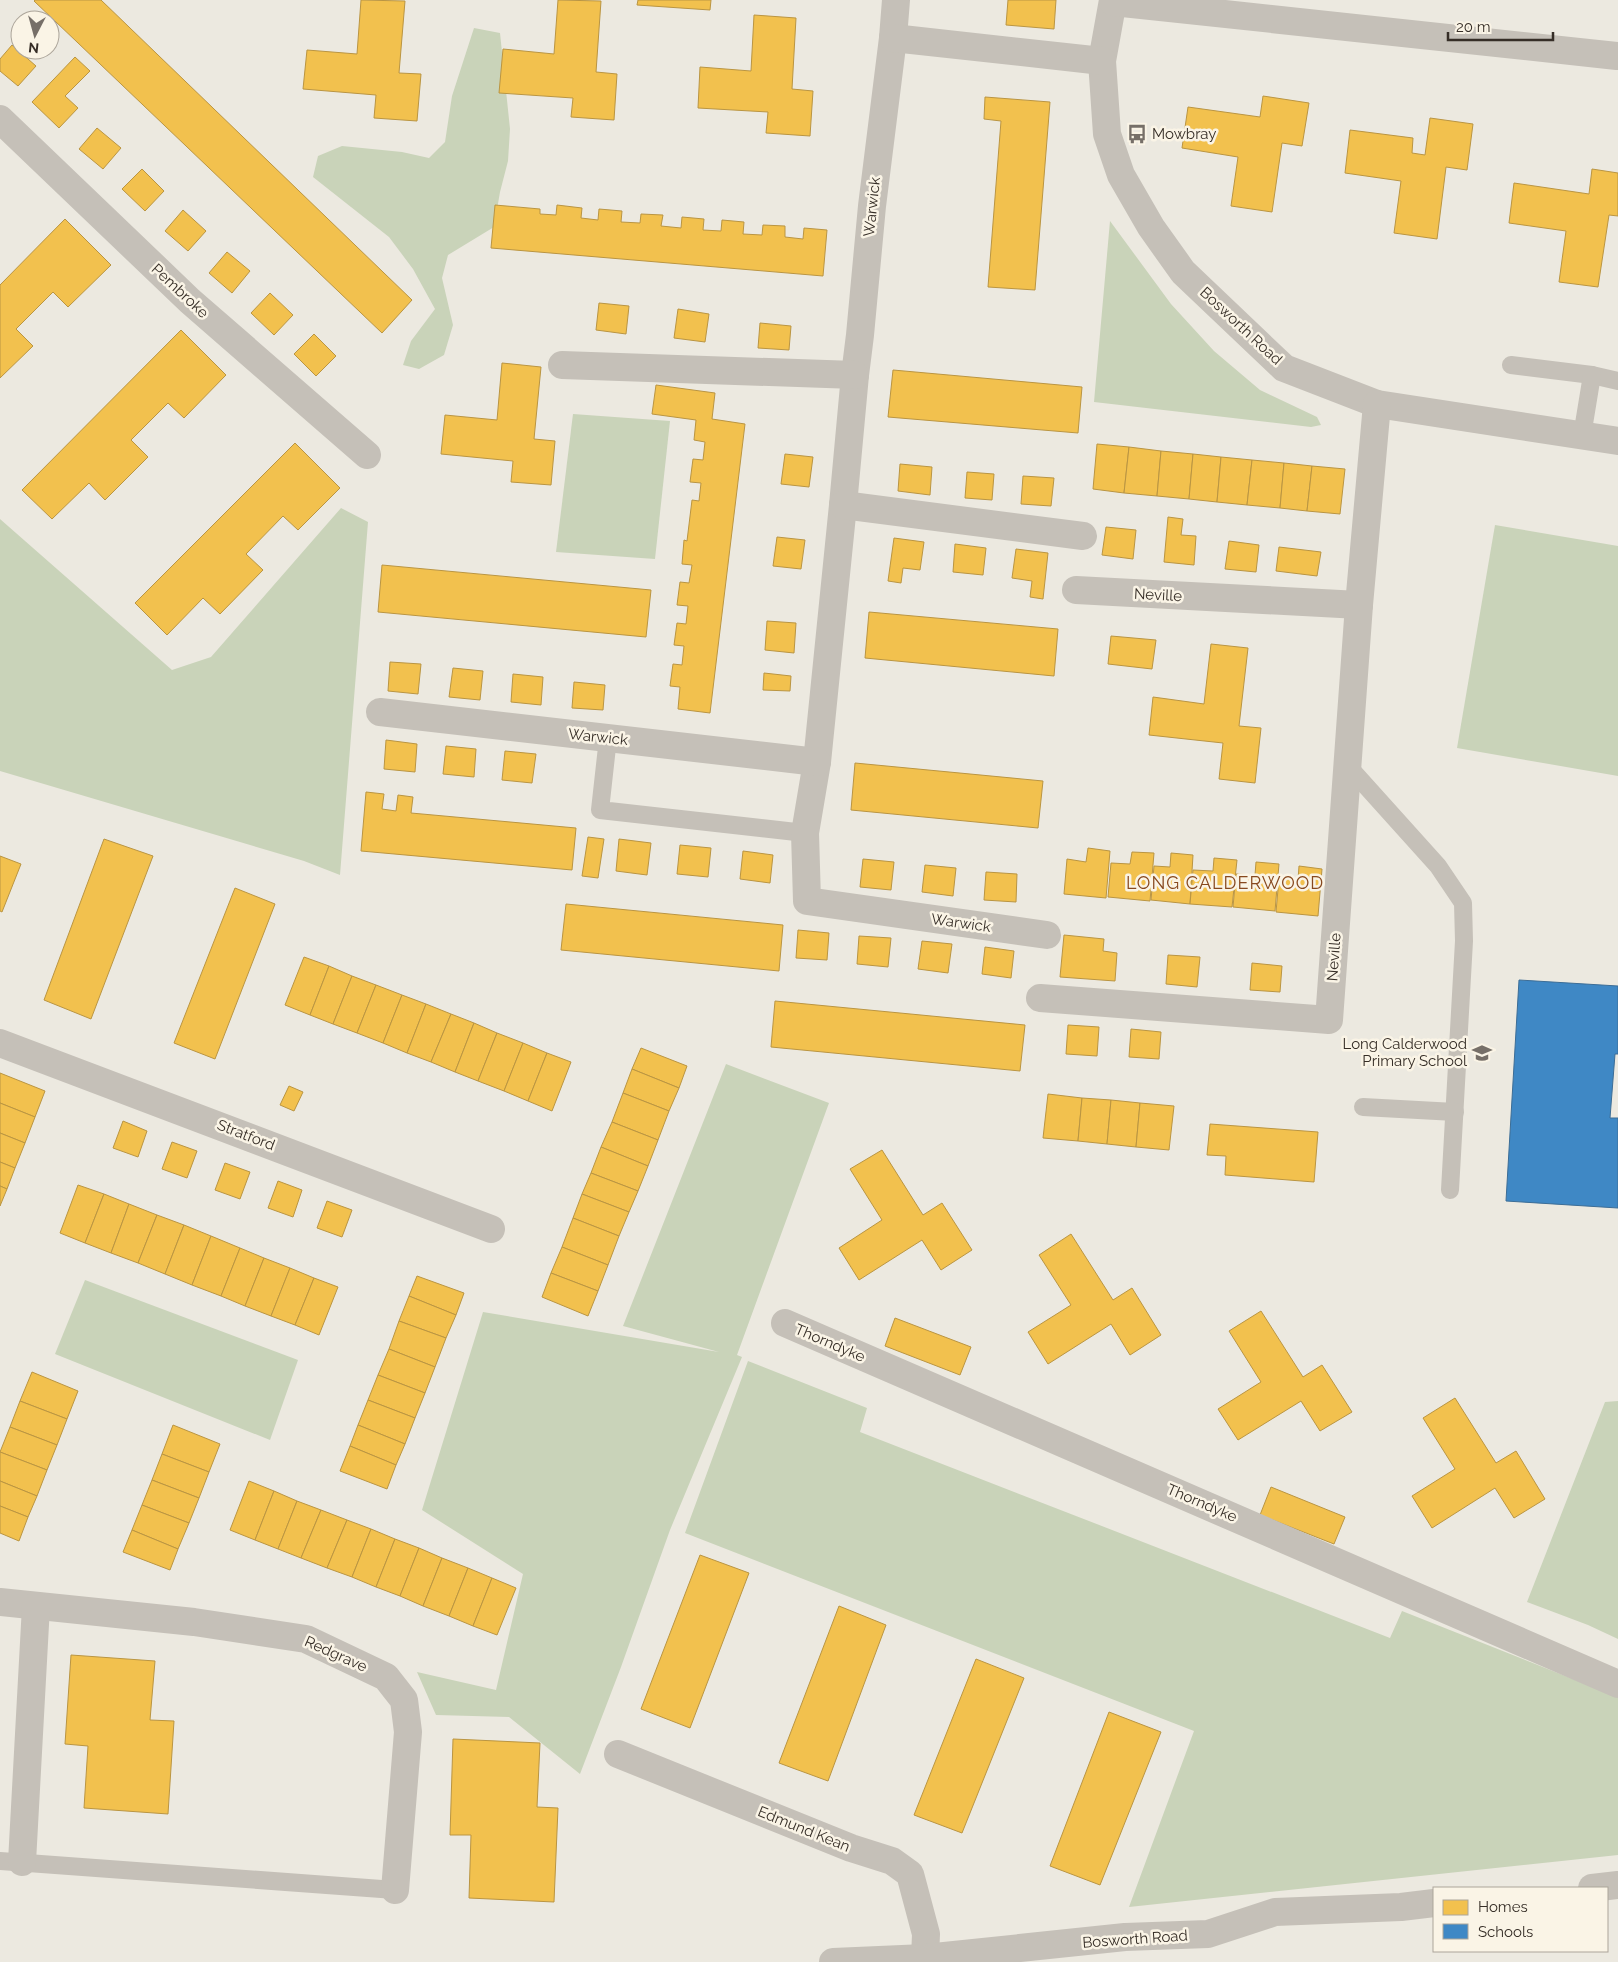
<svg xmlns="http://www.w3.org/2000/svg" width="1618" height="1962" font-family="Raleway,sans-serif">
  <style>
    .green { fill: #c9d3b9 }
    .homes { fill: #f2c14e; stroke: #ba9542 }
    .schools { fill: #3f88c5; stroke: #3c6d96 }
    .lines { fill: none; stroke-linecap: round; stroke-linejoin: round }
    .lane { stroke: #c5c0b8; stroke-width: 18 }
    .street { stroke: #c5c0b8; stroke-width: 28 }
    .labels { text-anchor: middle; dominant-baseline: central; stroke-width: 5; stroke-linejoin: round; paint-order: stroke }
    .poi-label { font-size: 15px; fill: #362e27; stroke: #faf4e6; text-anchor: start }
    .street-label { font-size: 15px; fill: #362e27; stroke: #faf4e6 }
    .quarter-label { font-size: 18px; letter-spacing: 1px; fill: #87481e; stroke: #faf4e6 }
  </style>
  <rect width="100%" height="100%" fill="#ece9e0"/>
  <g class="green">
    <polygon points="474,28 500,33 510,129 508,161 500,192 494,227 448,255 442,278 453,325 444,355 419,369 403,365 411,341 435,309 413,269 389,237 313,177 318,156 342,146 402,152 429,158 445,142 452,96"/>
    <polygon points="1110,221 1171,304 1214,351 1260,390 1317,417 1321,425 1311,427 1094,402"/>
    <polygon points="573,414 670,421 655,559 556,552"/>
    <polygon points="341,508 368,522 340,875 304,861 0,771 0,519 172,670 211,657"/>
    <polygon points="1495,525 1618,546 1618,776 1457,748"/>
    <polygon points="726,1064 829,1103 737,1355 742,1357 670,1530 621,1667 580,1774 509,1717 436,1715 417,1672 496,1690 523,1574 422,1510 483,1312 719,1352 623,1326"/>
    <polygon points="85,1280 298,1360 270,1440 55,1354"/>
    <polygon points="748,1361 867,1408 860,1432 1390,1638 1402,1611 1618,1697 1618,1855 1129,1907 1194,1731 685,1533"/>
    <polygon points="1618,1401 1618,1639 1588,1625 1527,1602 1605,1402"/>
  </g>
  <g class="homes">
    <polygon points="35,0 101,0 412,300 382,333 34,1"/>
    <polygon points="361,0 405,1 399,73 421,74 417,121 374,118 376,95 303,89 307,50 357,54"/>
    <polygon points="558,0 601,1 596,72 617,74 614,120 571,117 573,98 499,93 503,49 554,54"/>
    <polygon points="638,0 711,0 710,10 637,5"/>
    <polygon points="1008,0 1056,0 1054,29 1006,25"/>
    <polygon points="754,15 796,18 792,89 813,91 810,136 766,133 768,112 698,108 700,67 751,71"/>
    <polygon points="12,45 36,66 18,86 0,71 0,59"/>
    <polygon points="75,57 90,71 65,96 78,108 59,128 32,102"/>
    <polygon points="1263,96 1309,103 1302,146 1282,143 1272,212 1231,206 1238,157 1182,148 1188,107 1260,117"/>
    <polygon points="985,97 1050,102 1035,290 988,287 1001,121 984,119"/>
    <polygon points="1430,118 1473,124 1467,170 1446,167 1437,239 1394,233 1401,181 1345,173 1350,130 1413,138 1412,153 1425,155"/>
    <polygon points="97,128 121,148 103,169 79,149"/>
    <polygon points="142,169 164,191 145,211 122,189"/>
    <polygon points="1592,169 1618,173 1618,216 1609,215 1598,287 1559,282 1566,231 1509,223 1514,183 1589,194"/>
    <polygon points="495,205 540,209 540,214 556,215 557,205 582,208 581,218 598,220 599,209 622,211 621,222 640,223 641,214 663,215 661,226 681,228 682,217 704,219 703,230 721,231 722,220 744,222 743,234 762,235 763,225 785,226 785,237 803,239 804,228 827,230 823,276 491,248"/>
    <polygon points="183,210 206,231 188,251 165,231"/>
    <polygon points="65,219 111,265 68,307 53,292 16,329 33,346 0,378 0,285"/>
    <polygon points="227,252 250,271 232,293 209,273"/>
    <polygon points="270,293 293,315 274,335 251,313"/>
    <polygon points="599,303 629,306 626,334 596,330"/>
    <polygon points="678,309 709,314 705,342 674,338"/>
    <polygon points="760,323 791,326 789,350 758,348"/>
    <polygon points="181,330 226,375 184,418 168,403 131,440 148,457 105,500 89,483 52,519 22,490"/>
    <polygon points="314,334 336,356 316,376 294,354"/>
    <polygon points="502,363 541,367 534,439 555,441 551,485 511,482 513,461 441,454 445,415 497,420"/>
    <polygon points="893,370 1082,387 1078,433 888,417"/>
    <polygon points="656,385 715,393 712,419 745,424 710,713 678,709 680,687 670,686 673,664 682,665 684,646 674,645 677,623 686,624 688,606 677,605 680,582 689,583 692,565 682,564 684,540 687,541 692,500 699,501 701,483 690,482 693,459 703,460 705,442 694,440 696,420 652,414"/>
    <polygon points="295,443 340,488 298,530 283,516 246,554 263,570 220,614 203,598 167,635 135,603"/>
    <polygon points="1097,444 1129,447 1124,493 1093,489"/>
    <polygon points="1129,447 1161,451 1157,496 1124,493"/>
    <polygon points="1161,451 1193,454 1189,499 1157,496"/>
    <polygon points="785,454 813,457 809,487 781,484"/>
    <polygon points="1193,454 1221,457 1217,502 1189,499"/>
    <polygon points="1221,457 1252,460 1247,505 1217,502"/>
    <polygon points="1252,460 1284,463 1280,508 1247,505"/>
    <polygon points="1284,463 1312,466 1307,511 1280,508"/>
    <polygon points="900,464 932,467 930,495 898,491"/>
    <polygon points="1312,466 1345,469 1340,514 1307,511"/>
    <polygon points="967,472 994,474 992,500 965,498"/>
    <polygon points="1023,476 1054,478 1051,506 1021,504"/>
    <polygon points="1168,517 1183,519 1181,535 1196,536 1194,565 1164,562"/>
    <polygon points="1106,527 1136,530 1133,559 1102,555"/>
    <polygon points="777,537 805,540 801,569 773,566"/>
    <polygon points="894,538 924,542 920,570 903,568 901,583 888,581"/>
    <polygon points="1229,541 1259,545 1256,572 1225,569"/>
    <polygon points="955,544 986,548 983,575 953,572"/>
    <polygon points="1279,547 1321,552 1317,576 1276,571"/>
    <polygon points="1016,549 1048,553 1043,599 1030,597 1032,581 1012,578"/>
    <polygon points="382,565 651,590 646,637 378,612"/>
    <polygon points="869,612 1058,629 1054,676 865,658"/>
    <polygon points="767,621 796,623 794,653 765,650"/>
    <polygon points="1111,636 1156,640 1152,669 1108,664"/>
    <polygon points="1211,644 1248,648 1239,726 1261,728 1255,783 1219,779 1223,743 1149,735 1153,697 1204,704"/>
    <polygon points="390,662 421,664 418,694 388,691"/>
    <polygon points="453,668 483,671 480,700 449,697"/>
    <polygon points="764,673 791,676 790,691 763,690"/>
    <polygon points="513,674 543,677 541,705 511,702"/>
    <polygon points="574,682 605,685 603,710 572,708"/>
    <polygon points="386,740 417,744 415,772 384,769"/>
    <polygon points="446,746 476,749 474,777 443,774"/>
    <polygon points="505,751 536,754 532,783 502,780"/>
    <polygon points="855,763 1043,781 1038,828 851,810"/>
    <polygon points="366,792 384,794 382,809 396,811 398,795 413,797 411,813 576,828 572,870 361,851"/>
    <polygon points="588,837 604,839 598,878 582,876"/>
    <polygon points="104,839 153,856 91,1019 44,1000"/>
    <polygon points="619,839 651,843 647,875 616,871"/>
    <polygon points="680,845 711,848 708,877 677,874"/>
    <polygon points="1088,848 1110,851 1106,898 1064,894 1067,859 1086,862"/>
    <polygon points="743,851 773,855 770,883 740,879"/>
    <polygon points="1132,852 1154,853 1150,901 1108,897 1111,863 1130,864"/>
    <polygon points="1171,853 1193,855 1190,904 1151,900 1154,866 1170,867"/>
    <polygon points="0,856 21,864 2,912 0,911"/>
    <polygon points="1214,858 1237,860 1232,907 1190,904 1193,870 1213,871"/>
    <polygon points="863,859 894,862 891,890 860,887"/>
    <polygon points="1256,862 1279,864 1275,911 1233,907 1236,874 1255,875"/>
    <polygon points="925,865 956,868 953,896 922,892"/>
    <polygon points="1299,866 1322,869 1318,916 1276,912 1279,878 1298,880"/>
    <polygon points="986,872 1017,874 1016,902 984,900"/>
    <polygon points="235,888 275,904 215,1059 174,1043"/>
    <polygon points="566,904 783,925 779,971 561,950"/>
    <polygon points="798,930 829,933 827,960 796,958"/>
    <polygon points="1064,935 1104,939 1103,951 1117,953 1115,981 1060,977"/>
    <polygon points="859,936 891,938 888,967 857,964"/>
    <polygon points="922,941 952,944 948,973 918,969"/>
    <polygon points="985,947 1014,951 1011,978 982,974"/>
    <polygon points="1168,955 1200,957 1197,987 1166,984"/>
    <polygon points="304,957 329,966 310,1015 285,1005"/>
    <polygon points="1252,963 1282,966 1280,992 1250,990"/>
    <polygon points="329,966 352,976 333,1024 310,1015"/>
    <polygon points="352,976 376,985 357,1033 333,1024"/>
    <polygon points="376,985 402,995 383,1043 357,1033"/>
    <polygon points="402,995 426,1004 407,1053 383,1043"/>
    <polygon points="775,1001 1025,1025 1020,1071 771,1047"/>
    <polygon points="426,1004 451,1014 431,1062 407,1053"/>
    <polygon points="451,1014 474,1023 455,1072 431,1062"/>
    <polygon points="474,1023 497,1033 478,1081 455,1072"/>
    <polygon points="1068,1025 1099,1027 1097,1056 1066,1054"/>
    <polygon points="1131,1029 1161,1032 1159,1059 1129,1057"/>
    <polygon points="497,1033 523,1043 504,1091 478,1081"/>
    <polygon points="523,1043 547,1053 528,1101 504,1091"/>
    <polygon points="641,1048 687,1066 679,1088 632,1069"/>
    <polygon points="547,1053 571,1062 552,1111 528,1101"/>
    <polygon points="632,1069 679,1088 669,1111 623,1093"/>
    <polygon points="0,1073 45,1091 35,1117 0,1103"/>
    <polygon points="289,1086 303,1092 294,1111 280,1105"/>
    <polygon points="623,1093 669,1111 658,1140 612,1122"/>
    <polygon points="1048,1094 1082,1098 1078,1141 1043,1138"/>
    <polygon points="1082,1098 1111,1100 1107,1144 1078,1141"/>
    <polygon points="1111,1100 1140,1103 1136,1147 1107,1144"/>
    <polygon points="0,1103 35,1117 25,1143 0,1133"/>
    <polygon points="1140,1103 1174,1106 1169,1150 1136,1147"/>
    <polygon points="123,1121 147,1131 138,1157 113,1148"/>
    <polygon points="612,1122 658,1140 648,1166 601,1147"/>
    <polygon points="1210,1124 1318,1132 1314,1182 1225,1175 1226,1156 1207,1155"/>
    <polygon points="0,1133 25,1143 15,1168 0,1162"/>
    <polygon points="172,1142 197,1151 187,1178 162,1169"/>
    <polygon points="601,1147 648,1166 638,1191 591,1173"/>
    <polygon points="882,1150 923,1215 942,1203 972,1250 941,1270 922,1240 859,1280 839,1248 882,1220 850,1169"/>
    <polygon points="0,1162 15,1168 7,1189 0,1186"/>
    <polygon points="225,1163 250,1172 240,1199 215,1190"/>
    <polygon points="591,1173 638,1191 629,1212 582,1194"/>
    <polygon points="278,1181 302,1190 293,1217 268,1208"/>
    <polygon points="78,1185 104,1194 85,1243 60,1233"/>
    <polygon points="0,1186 7,1189 0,1206"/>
    <polygon points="104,1194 129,1204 111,1253 85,1243"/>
    <polygon points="582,1194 629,1212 619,1236 573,1218"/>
    <polygon points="327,1201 352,1210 342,1237 317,1228"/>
    <polygon points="129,1204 157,1215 138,1263 111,1253"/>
    <polygon points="157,1215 184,1225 165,1274 138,1263"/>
    <polygon points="573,1218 619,1236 608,1265 562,1247"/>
    <polygon points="184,1225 211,1236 192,1285 165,1274"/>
    <polygon points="1071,1234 1113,1300 1132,1288 1161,1335 1130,1355 1111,1324 1048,1364 1028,1332 1071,1305 1039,1255"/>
    <polygon points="211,1236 240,1248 221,1296 192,1285"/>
    <polygon points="562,1247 608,1265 598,1291 551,1273"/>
    <polygon points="240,1248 264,1258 245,1306 221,1296"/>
    <polygon points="264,1258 290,1268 271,1316 245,1306"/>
    <polygon points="290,1268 314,1278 295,1325 271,1316"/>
    <polygon points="551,1273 598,1291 588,1316 542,1297"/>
    <polygon points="417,1276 464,1293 456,1315 409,1296"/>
    <polygon points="314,1278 338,1287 319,1335 295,1325"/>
    <polygon points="409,1296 456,1315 446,1338 399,1321"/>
    <polygon points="1261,1311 1303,1377 1322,1365 1352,1412 1320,1431 1301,1401 1238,1440 1218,1409 1261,1382 1229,1331"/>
    <polygon points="895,1318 971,1347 960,1375 885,1346"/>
    <polygon points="399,1321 446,1338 435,1367 389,1349"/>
    <polygon points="389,1349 435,1367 425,1393 378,1375"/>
    <polygon points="32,1372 78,1391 67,1419 20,1401"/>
    <polygon points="378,1375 425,1393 415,1418 368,1400"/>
    <polygon points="1455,1398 1496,1463 1516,1451 1545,1499 1514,1518 1495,1488 1432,1528 1412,1496 1455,1469 1423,1418"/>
    <polygon points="368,1400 415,1418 405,1444 358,1425"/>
    <polygon points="20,1401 67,1419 57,1445 10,1427"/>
    <polygon points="173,1425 220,1444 209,1472 162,1454"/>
    <polygon points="358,1425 405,1444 396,1465 350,1446"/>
    <polygon points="10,1427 57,1445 47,1470 0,1452"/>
    <polygon points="350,1446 396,1465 387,1489 340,1471"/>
    <polygon points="0,1452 47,1470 37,1496 0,1481"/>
    <polygon points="162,1454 209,1472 199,1498 152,1480"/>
    <polygon points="152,1480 199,1498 189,1523 142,1505"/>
    <polygon points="0,1481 37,1496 28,1517 0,1506"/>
    <polygon points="249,1481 274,1491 255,1540 230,1530"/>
    <polygon points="1271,1487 1345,1517 1334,1544 1260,1515"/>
    <polygon points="274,1491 297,1501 278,1549 255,1540"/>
    <polygon points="297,1501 321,1510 301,1558 278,1549"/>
    <polygon points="142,1505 189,1523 178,1549 132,1530"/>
    <polygon points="0,1506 28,1517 19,1541 0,1533"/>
    <polygon points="321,1510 347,1520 327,1568 301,1558"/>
    <polygon points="347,1520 371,1529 352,1577 327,1568"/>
    <polygon points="371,1529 395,1539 376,1587 352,1577"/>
    <polygon points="132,1530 178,1549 170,1570 123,1552"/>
    <polygon points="395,1539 419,1548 400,1596 376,1587"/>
    <polygon points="419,1548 442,1558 423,1606 400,1596"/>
    <polygon points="700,1555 749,1573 690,1728 641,1709"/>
    <polygon points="442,1558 468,1568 449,1616 423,1606"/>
    <polygon points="468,1568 492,1578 473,1626 449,1616"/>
    <polygon points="492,1578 516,1588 497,1635 473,1626"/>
    <polygon points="839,1606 886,1625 828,1781 779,1763"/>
    <polygon points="71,1655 155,1661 150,1720 174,1721 168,1814 84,1808 88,1746 65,1744"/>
    <polygon points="976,1659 1024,1678 962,1833 914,1815"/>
    <polygon points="1109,1712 1161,1732 1100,1885 1050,1866"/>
    <polygon points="453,1739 540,1743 537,1807 558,1808 554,1902 469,1898 471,1835 450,1835"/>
  </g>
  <polygon class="schools" points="1519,980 1618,986 1618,1054 1615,1054 1610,1118 1618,1118 1618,1208 1506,1201"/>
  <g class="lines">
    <g class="lane">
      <polyline points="1511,365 1592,375 1618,381"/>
      <polyline points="1582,436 1592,375"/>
      <polyline points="608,738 600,810 805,833"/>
      <polyline points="1348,766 1438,866 1463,903 1464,941 1450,1190"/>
      <polyline points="1363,1107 1455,1112"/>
      <polyline points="0,1861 395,1890"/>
    </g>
    <g class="street">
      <polyline points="896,0 893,38 872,206 860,335 855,375 843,505 817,762 805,833 807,901 1047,935"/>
      <polyline points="1113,0 1102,61 1107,134 1121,175 1151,227 1183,272 1284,368 1377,404 1618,441"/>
      <polyline points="1113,2 1617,56"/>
      <polyline points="893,38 1102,61"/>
      <polyline points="0,119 190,301 367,455"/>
      <polyline points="562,365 855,375"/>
      <polyline points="843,505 1083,536"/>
      <polyline points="1076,590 1359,605"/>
      <polyline points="380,712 817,762"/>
      <polyline points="1040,998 1329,1020 1359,605 1377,404"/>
      <polyline points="0,1043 491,1229"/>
      <polyline points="785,1323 1618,1684"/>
      <polyline points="0,1602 194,1622 306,1639 386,1677 404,1700 408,1732 395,1890"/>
      <polyline points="618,1754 851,1848 892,1861 910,1874 926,1934 925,1958"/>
      <polyline points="22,1862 36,1606"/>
      <polyline points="1592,1888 1618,1885"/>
      <polyline points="833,1962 925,1958 1125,1937 1208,1934 1275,1912 1401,1907 1434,1903"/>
    </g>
  </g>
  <defs>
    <symbol id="bus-bare" viewBox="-9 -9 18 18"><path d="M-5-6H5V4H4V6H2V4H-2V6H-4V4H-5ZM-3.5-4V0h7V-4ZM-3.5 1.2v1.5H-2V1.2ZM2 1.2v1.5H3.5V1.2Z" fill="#766f68" stroke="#faf4e6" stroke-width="2.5" paint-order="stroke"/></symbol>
    <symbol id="school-bare" viewBox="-9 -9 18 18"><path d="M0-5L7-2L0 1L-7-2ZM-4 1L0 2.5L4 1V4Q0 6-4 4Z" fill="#766f68" stroke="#faf4e6" stroke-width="2.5" paint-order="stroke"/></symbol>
  </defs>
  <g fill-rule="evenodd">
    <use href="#bus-bare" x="1123" y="120" width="28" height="28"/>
    <use href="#school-bare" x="1468" y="1039" width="28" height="28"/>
  </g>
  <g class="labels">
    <g class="poi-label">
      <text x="1152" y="134">Mowbray</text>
      <text x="1467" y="1044" text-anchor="end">Long Calderwood<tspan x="1467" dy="17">Primary School</tspan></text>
    </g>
    <g class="street-label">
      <text transform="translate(872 207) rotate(-84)">Warwick</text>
      <text transform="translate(180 291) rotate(43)">Pembroke</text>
      <text transform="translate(1241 326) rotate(43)">Bosworth Road</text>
      <text transform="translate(1158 595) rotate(3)">Neville</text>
      <text transform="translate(598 737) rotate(6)">Warwick</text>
      <text transform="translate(961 923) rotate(8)">Warwick</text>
      <text transform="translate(1334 957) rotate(-86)">Neville</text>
      <text transform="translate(246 1135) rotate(21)">Stratford</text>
      <text transform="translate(830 1343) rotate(23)">Thorndyke</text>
      <text transform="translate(1202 1503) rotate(23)">Thorndyke</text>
      <text transform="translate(336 1654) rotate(24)">Redgrave</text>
      <text transform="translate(804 1829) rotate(22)">Edmund Kean</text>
      <text transform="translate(1135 1939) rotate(-4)">Bosworth Road</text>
    </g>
    <g class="quarter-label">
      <text x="1225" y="882">LONG CALDERWOOD</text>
    </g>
  </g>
  <rect x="1433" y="1887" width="175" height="65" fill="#faf4e6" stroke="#aca59a"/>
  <rect x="1443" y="1900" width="25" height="15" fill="#f2c14e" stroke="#aca59a"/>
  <text x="1478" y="1912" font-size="15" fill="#362e27">Homes</text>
  <rect x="1443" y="1924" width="25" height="15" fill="#3f88c5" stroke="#aca59a"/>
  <text x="1478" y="1937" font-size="15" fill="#362e27">Schools</text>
  <g transform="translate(35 35) rotate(186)"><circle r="24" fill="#faf4e6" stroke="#aca59a"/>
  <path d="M0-4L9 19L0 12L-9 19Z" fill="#766f68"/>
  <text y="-8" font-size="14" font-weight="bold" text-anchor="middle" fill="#362e27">N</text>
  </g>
  <path d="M1448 32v8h105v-8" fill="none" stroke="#362e27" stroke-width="2.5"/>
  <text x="1456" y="32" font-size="15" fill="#362e27" stroke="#faf4e6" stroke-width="4" paint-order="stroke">20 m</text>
</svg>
